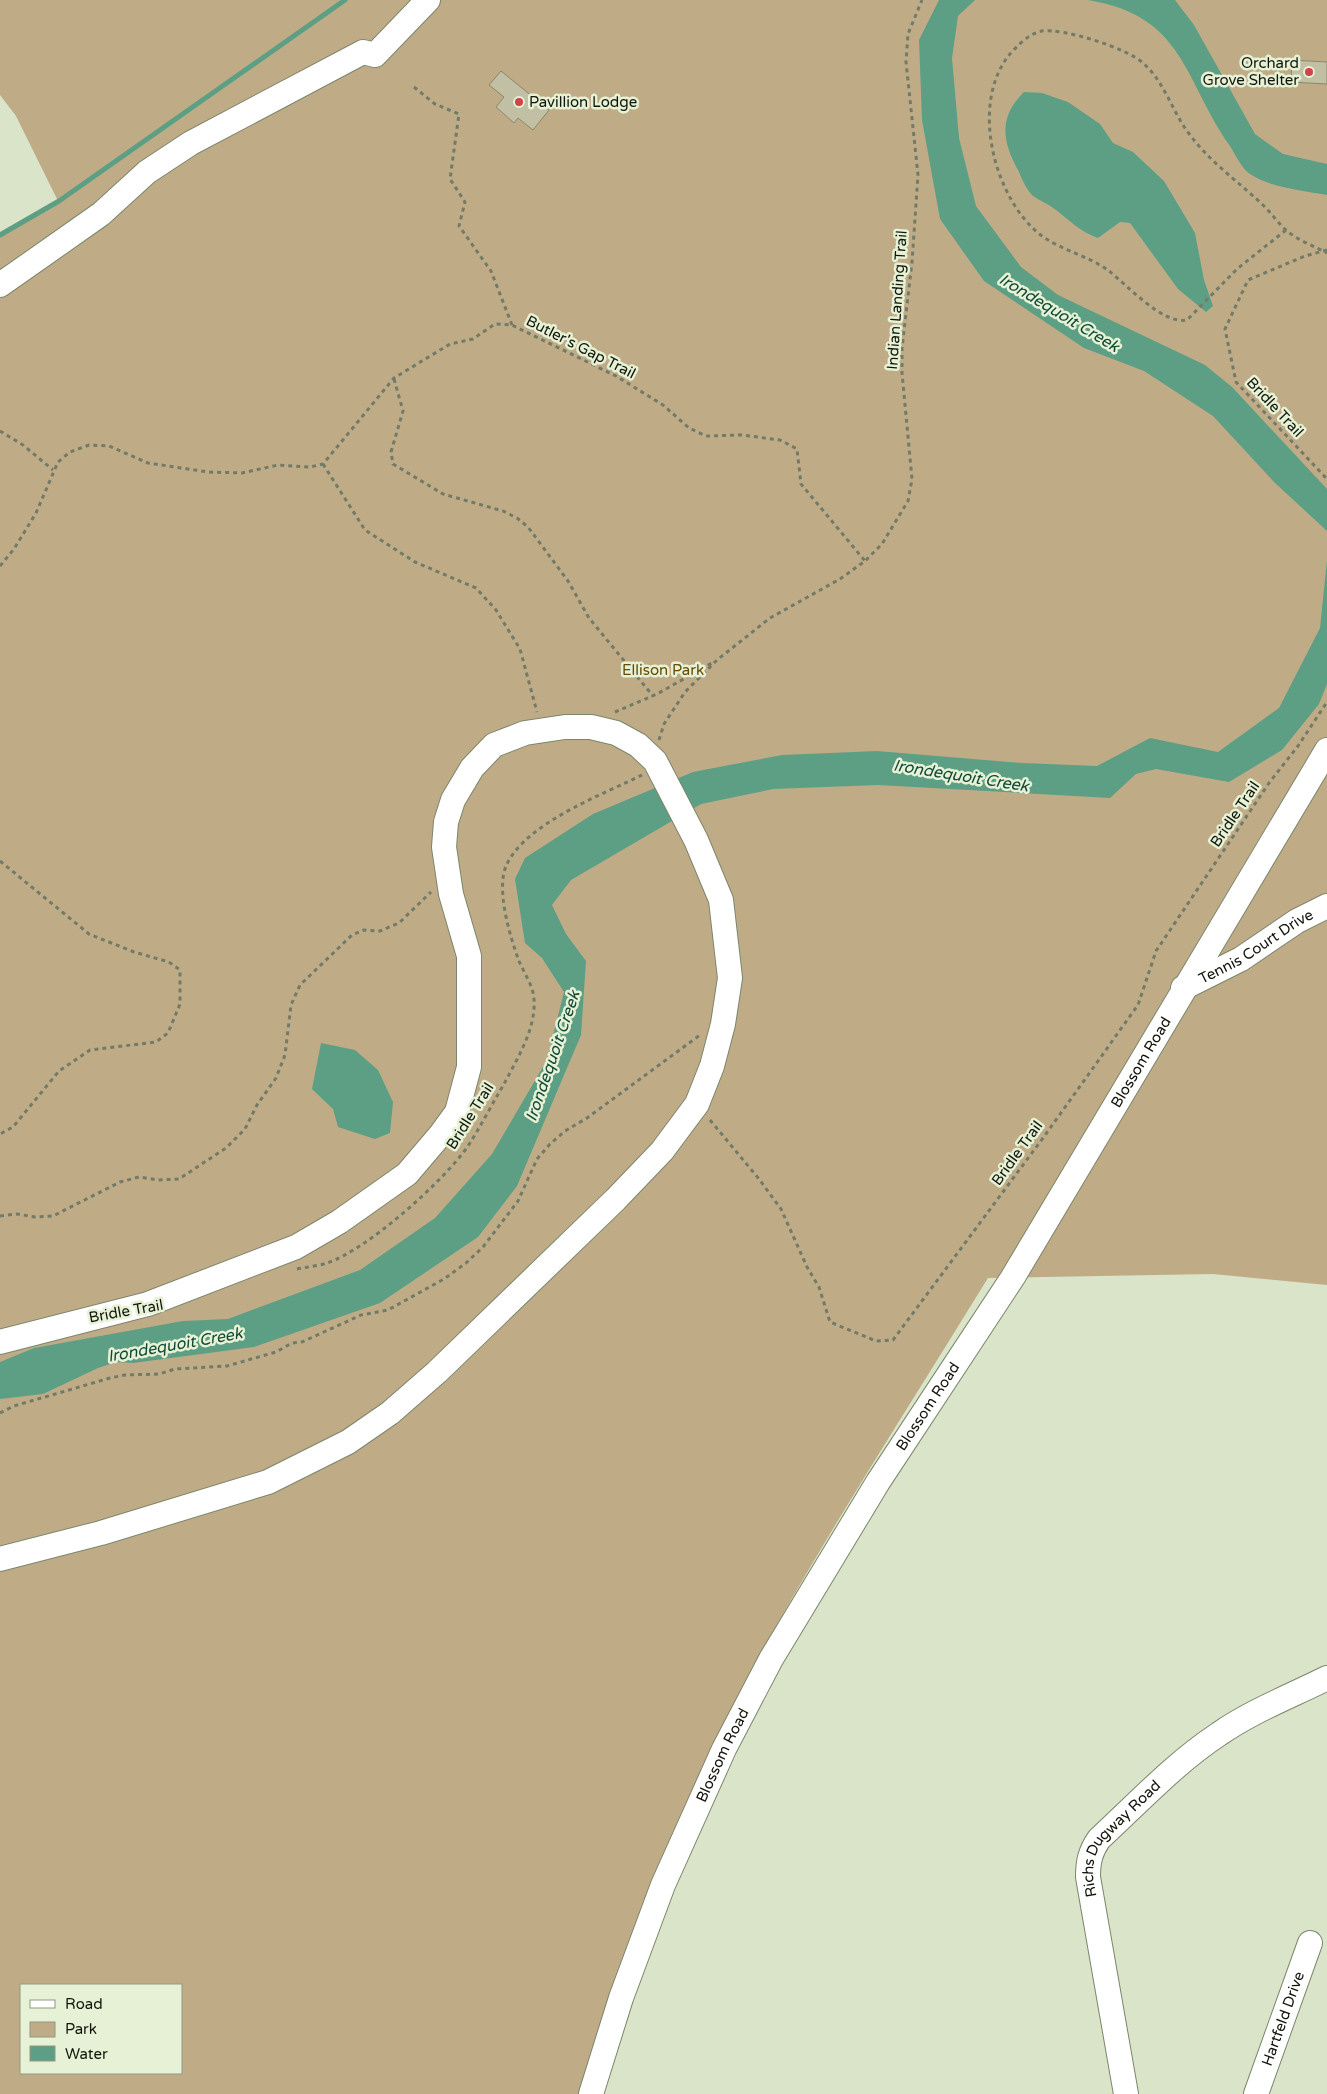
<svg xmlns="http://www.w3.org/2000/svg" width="1327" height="2094" font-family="'Varela Round',sans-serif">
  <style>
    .green { fill: #bfac86; fill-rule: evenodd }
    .water { fill: #5c9f85 }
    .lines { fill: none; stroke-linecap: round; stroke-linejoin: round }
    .stream { stroke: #5c9f85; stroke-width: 5 }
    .building { fill: #c2c0a4; stroke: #89876c }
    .minor-casing { stroke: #7c866d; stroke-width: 26 }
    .path { stroke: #737b68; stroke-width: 3; stroke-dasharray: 4 4; stroke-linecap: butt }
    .minor { stroke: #fff; stroke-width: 24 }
    .poi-dot { fill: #d2424a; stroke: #e6f1d5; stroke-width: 2 }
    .labels { text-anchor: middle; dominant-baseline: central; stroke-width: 5; stroke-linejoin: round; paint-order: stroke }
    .poi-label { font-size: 15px; fill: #11150b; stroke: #e6f1d5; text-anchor: end }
    .street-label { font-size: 15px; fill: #11150b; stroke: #e6f1d5 }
    .park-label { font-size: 15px; fill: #664a00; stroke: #e6f1d5 }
    .water-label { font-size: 16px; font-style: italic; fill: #0e4836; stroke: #e6f1d5 }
  </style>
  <rect width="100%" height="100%" fill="#d9e4c8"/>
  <path class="green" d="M0,0H1327V1285L1213,1274L988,1278C909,1407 825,1535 753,1668C680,1803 621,1946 580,2094H0V235L58,201L16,116L0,95ZM21,1985H181V2073H21Z"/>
  <g class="water">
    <polygon points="939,0 975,0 958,16 952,58 959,138 976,206 1021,267 1058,295 1205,365 1232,387 1327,489 1327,531 1274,482 1213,416 1144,371 1084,348 984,281 940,219 922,120 919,40"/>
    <path d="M1088,0H1175L1194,25L1255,134L1283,154L1327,164V195C1302,190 1271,188 1250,174C1242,169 1235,154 1230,146C1183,79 1185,16 1088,0Z"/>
    <path d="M1024,92L1042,93L1068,102L1100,124L1113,143L1133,152L1164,181L1195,233L1204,280L1213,306L1206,312L1178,289L1130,223L1120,222L1098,238C1081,232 1070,221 1056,210C1049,204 1040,201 1033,196C1027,190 1022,180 1019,172C1002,141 998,118 1024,92Z"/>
    <polygon points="1327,560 1327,684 1319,704 1282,750 1229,782 1156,769 1136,774 1110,798 878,785 773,789 701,804 571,880 552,905 566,934 586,961 581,1035 517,1186 478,1237 380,1303 254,1347 133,1363 116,1362 98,1368 43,1394 0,1399 0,1362 34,1348 183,1321 228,1319 360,1270 435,1218 492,1154 547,1060 564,992 542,958 525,943 515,879 525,858 593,814 693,772 782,755 877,751 1022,763 1097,766 1150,738 1218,752 1279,708 1320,628"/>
    <polygon points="321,1043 355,1050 378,1070 393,1102 390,1133 375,1139 338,1127 333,1109 312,1089"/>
  </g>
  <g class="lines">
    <polyline class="stream" points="0,235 59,201 345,0"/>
  </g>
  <g class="building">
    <polygon points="1292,60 1327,62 1327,84 1291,82"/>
    <polygon points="501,71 549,110 533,130 518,118 514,123 496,107 504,97 489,85"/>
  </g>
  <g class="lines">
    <defs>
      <g id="minor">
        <polyline points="0,285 101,214 147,172 191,143 363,52 375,55 428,0"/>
        <path id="s1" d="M1183,988L1241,959L1297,921L1327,906"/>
        <polyline points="0,1342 148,1304 296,1247 339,1222 407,1174 441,1134 457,1112 469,1067 469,956 451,894 444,847 446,822 453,800 472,768 494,745 525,733 565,727 591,727 616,733 638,745 655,761 696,840 721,900 730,978 723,1024 712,1066 697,1104 662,1151 616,1199 437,1372 390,1413 348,1442 268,1482 101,1533 0,1559"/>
        <path id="s2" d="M591,2094L621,1998L663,1885L724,1749L771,1659L878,1482L1013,1277L1327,750"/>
        <path id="s3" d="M1126,2094L1088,1877C1088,1862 1090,1852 1099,1839C1138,1803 1175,1763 1219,1734C1252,1711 1291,1696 1327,1678"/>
        <path id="s4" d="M1256,2094L1310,1943"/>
      </g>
    </defs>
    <use href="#minor" class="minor-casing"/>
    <g class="path">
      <polyline points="414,87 435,104 459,114 450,179 465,202 459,226 491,271 512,325"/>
      <path d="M1286,230L1237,269L1187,320C1163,325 1127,285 1109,271C1089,256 1063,251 1042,236C994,200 969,103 1010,54C1018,45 1030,33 1042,31C1063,28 1127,48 1143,63C1165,82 1172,112 1190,135C1210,162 1240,183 1264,206C1272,214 1278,223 1286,230C1297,240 1314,246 1327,253"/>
      <polyline points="1327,250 1305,256 1248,280 1225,329 1236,382 1327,479"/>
      <polyline points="394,379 403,411 391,452 393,464 443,494 503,511 517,518 528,527 568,581 589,618 653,696"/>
      <polyline points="0,431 23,445 53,470"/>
      <polyline points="323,464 365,530 415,562 476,588 496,610 520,649 537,712"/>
      <polyline points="0,566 14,549 36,513 58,462 70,452 89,445 109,446 148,463 208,472 242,473 278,465 310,467 323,464 394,378 450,344 473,339 495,324 512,325 616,376 663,405 689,428 706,436 742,435 780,440 797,449 801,484 865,561"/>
      <polyline points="615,712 657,694 712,663"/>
      <polyline points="659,740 664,724 685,692 717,660 770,618 840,579 865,561 882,544 908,501 912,479 902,373 902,348 912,262 918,175 906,62 908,34 922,0"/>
      <polyline points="0,861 89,934 134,952 169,962 180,970 180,1004 168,1033 156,1042 90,1050 59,1071 13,1127 0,1134"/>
      <polyline points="710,1120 759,1179 781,1209 807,1267 819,1287 830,1322 876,1341 893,1340 1043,1138 1138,1005 1156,951 1269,783 1298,746 1327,702"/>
      <polyline points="0,1216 17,1214 35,1217 53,1216 120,1182 139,1177 158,1180 179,1179 226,1148 245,1129 257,1105 276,1078 285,1055 291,1005 300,985 352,935 364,930 380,931 399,923 431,892"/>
      <path d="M297,1269C307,1267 318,1266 327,1263C367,1250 444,1181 468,1146C481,1126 492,1104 504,1084C517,1059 536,1029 534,1000C534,987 524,973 519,961C510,937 496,890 506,866C525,823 602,795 642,775"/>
      <polyline points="0,1413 14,1406 110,1378 125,1375 159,1374 175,1369 227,1366 276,1352 292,1343 302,1342 361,1315 388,1310 444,1279 466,1263 483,1247 518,1201 537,1159 550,1144 565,1131 587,1118 700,1035"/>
    </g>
    <use href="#minor" class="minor"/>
  </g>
  <g class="poi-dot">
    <circle cx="1309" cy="72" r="5"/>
    <circle cx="519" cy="102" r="5"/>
  </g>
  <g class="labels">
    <g class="poi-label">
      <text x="1299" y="63">Orchard<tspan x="1299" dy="17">Grove Shelter</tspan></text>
      <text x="529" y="102" text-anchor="start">Pavillion Lodge</text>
    </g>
    <g class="street-label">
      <text transform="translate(897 300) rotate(-86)">Indian Landing Trail</text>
      <text transform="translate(581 347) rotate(27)">Butler's Gap Trail</text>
      <text transform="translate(1275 407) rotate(47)">Bridle Trail</text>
      <text transform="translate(1235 814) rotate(-56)">Bridle Trail</text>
      <text stroke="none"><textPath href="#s1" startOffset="84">Tennis Court Drive</textPath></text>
      <text stroke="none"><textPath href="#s2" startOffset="1174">Blossom Road</textPath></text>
      <text transform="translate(470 1116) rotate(-58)">Bridle Trail</text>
      <text transform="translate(1017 1153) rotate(-54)">Bridle Trail</text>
      <text transform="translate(126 1311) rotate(-10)">Bridle Trail</text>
      <text stroke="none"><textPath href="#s2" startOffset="769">Blossom Road</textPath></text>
      <text stroke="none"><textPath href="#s2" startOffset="364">Blossom Road</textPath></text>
      <text stroke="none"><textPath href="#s3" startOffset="271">Richs Dugway Road</textPath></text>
      <text stroke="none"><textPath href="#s4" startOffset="80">Hartfeld Drive</textPath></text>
    </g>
    <g class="park-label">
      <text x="663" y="670">Ellison Park</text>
    </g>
    <g class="water-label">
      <text transform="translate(1059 313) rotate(31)">Irondequoit Creek</text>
      <text transform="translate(961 776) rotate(9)">Irondequoit Creek</text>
      <text transform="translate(553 1056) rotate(-71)">Irondequoit Creek</text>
      <text transform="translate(175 1345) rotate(-10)">Irondequoit Creek</text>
    </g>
  </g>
  <rect x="20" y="1984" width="162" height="90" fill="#e6f1d5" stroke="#919984"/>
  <rect x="30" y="2000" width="25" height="8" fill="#ffffff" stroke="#919984"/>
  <text x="65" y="2009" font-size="15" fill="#11150b">Road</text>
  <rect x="30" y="2022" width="25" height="15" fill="#bfac86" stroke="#919984"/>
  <text x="65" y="2034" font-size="15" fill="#11150b">Park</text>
  <rect x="30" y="2046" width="25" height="15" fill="#5c9f85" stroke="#919984"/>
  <text x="65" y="2059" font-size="15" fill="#11150b">Water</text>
</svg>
